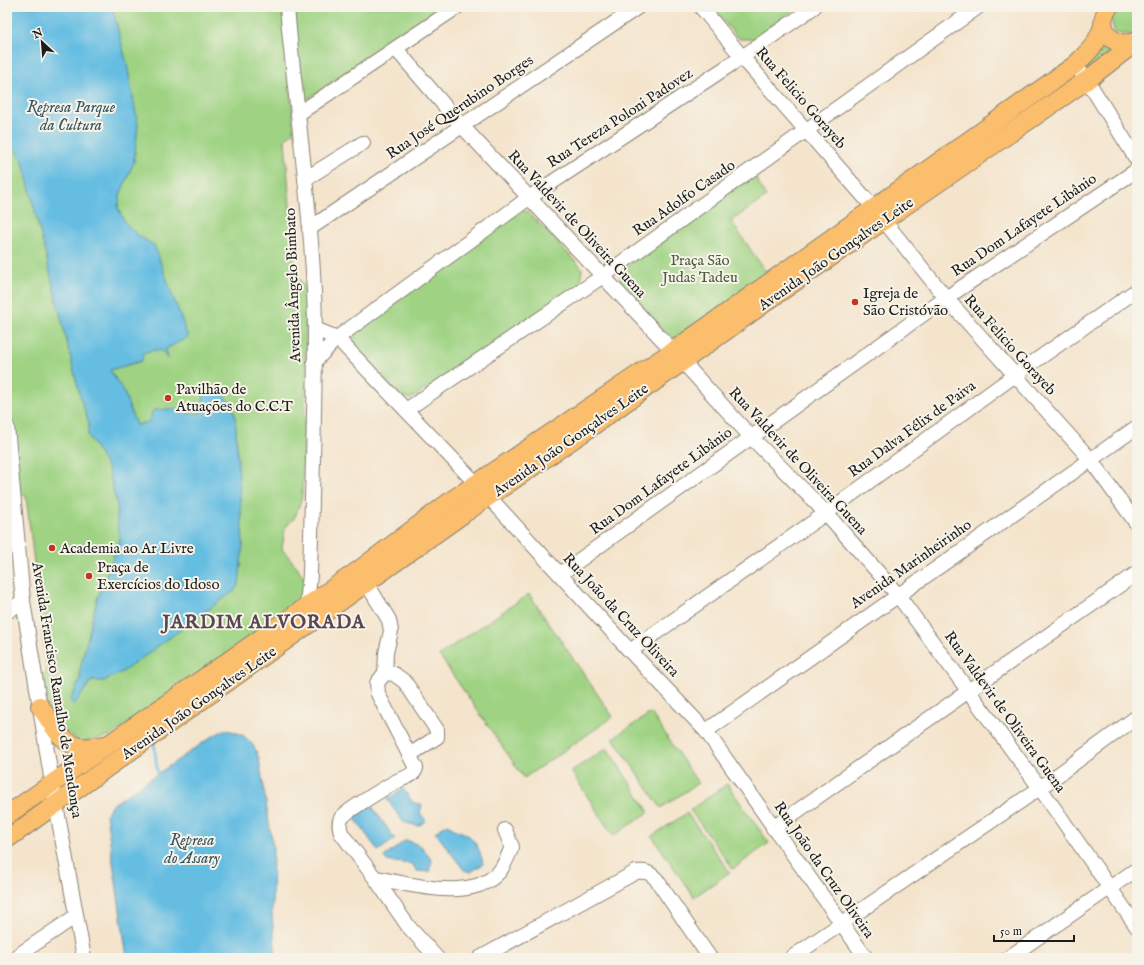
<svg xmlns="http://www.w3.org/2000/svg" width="1144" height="965" font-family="'IM FELL English',serif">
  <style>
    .green { fill: #9fd383; stroke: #5e7850 }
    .water { fill: #65bde2; stroke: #406c7f }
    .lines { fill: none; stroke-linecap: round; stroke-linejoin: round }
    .stream { stroke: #65bde2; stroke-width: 3 }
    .minor-casing { stroke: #888074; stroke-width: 16 }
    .major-casing { stroke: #888074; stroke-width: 20 }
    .minor { stroke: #fff; stroke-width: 14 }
    .major { stroke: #fabe6d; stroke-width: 18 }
    .poi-dot { fill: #c8321e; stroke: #f7f3e8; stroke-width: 1.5 }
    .labels { text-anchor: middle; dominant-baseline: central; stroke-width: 4; stroke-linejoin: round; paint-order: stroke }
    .street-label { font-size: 15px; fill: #1c1c1c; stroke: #f7f3e8 }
    .park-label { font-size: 15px; fill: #4a5c40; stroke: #f7f3e8 }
    .poi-label { font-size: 15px; fill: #1c1c1c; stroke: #f7f3e8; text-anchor: start }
    .water-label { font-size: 16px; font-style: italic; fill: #365461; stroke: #f7f3e8 }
    .district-label { font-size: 19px; font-weight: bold; letter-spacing: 1px; fill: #584652; stroke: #f7f3e8 }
  </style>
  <rect width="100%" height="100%" fill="#f7f3e8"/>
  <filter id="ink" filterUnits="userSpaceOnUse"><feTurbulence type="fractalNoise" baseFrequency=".025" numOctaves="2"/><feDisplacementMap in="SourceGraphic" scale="8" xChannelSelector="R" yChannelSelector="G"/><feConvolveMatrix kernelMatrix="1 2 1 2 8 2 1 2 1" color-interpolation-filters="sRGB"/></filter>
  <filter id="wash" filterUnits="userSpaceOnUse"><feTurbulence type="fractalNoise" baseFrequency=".012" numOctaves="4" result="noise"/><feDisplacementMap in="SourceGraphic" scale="16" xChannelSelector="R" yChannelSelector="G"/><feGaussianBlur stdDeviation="0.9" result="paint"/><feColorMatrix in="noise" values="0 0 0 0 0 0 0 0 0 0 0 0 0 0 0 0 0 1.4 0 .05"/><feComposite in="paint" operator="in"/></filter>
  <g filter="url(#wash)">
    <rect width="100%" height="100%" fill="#f4e4cc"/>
    <g class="green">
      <polygon points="7,7 283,7 294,131 285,140 295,273 305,287 305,293 306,369 302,497 295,517 285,528 282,549 298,568 304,579 300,604 111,736 80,743 52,720 39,682 47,671 26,496 21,493 18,484 7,392"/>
      <polygon points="291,7 440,7 309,98 303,98"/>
      <polygon points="711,7 798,7 754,39 739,39"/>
      <polygon points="1121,7 1129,7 1137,12 1137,31 1133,35 1115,33 1110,17 1115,10"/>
      <polygon points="1102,41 1111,47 1112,50 1089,71 1084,69"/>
      <polygon points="754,174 766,197 731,221 768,275 679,339 669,338 620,282 622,270"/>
      <polygon points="521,210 528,212 582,268 581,284 411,399 400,396 352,344 353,334"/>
      <polygon points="529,594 613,717 524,778 439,655"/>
      <polygon points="651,713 698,783 661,808 613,738"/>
      <polygon points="607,748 649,812 613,836 571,771"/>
      <polygon points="727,784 769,843 733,869 690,810"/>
      <polygon points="687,813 730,872 694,897 652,836"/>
    </g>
    <g class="water">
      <path d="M7,7H112L127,64L138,125L134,162L120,195L118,208L125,223L139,236L154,245L188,337L166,349L168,359L162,351L153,350L143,353L142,361L110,370L124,392L136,425L149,422L153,410L186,408L188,414L200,413L206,388C222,390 230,400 235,414L243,545L239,584L234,591L124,671L105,681H91L74,705L70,701L80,679V669L97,599L120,539L117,522V505L108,469L88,435L89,424L80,396L23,162L10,142L7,132Z"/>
      <path d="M225,730C243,732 254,741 259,759L273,847L272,915L276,958H127L106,814L112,805L213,736Z"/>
      <polygon points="403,788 412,802 422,805 420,813 426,821 418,826 403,822 387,799"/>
      <polygon points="371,805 395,839 378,851 354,817"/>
      <path d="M448,824C453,831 464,831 470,837C477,843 482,856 483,864L471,872L464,870L435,832Z"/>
      <polygon points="406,840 421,846 432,861 429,872 417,871 412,864 387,861 384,857"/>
    </g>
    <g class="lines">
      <polyline class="stream" points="154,742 158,778"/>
    </g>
  </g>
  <g filter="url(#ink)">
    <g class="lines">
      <defs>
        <g id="minor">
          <path d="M287,7C296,114 314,222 315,329C315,411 312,493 310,574L307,606"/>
          <polyline points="701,7 742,57 873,207 946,298 1090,459 1137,524"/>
          <polyline points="396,49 462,126 673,351 751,437 826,513 897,594 1040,788 1137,927"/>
          <polyline points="1075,65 1087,80 1137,160"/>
          <polyline points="298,114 457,7"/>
          <polyline points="305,179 363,143"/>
          <polyline points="309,229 638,7"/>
          <polyline points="315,329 337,338 489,497 630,651 706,731 866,958"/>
          <polyline points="314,362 337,338 530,197 742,57 814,7"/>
          <polyline points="406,410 603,276 978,7"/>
          <polyline points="7,426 23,601 52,783 84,958"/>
          <path d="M361,574L389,620L391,631L386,653L385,673L377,683L378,694L416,768C414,776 404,778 397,781C386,787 348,810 341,818C338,823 340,828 341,833L375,878L408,926L437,958"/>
          <polyline points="560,574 946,298 1137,170"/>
          <polyline points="7,612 23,601"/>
          <polyline points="630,651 826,513 1015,375 1137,290"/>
          <polyline points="385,673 394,674 405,682 437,730 437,737 411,754"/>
          <polyline points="706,731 1137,427"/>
          <polyline points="773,828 1137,573"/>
          <path d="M375,878C410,884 469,902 497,874C504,868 508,855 512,847L505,830"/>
          <polyline points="14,958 76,916"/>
          <path d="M480,958L636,872C646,871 649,872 656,879L710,958"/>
          <polyline points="791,958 1040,788 1137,717"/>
          <polyline points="1008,958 1137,869"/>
        </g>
        <g id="major">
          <path d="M1109,7C1093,28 1114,51 1137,41"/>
          <path d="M40,706C59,734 66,755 105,745"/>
          <path d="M7,815L359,570L452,500L673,351L1075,65C1090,50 1096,46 1103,26"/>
          <polyline points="7,839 463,514 581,434 780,292 1087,80 1136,42"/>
        </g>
      </defs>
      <use href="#minor" class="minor-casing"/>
      <use href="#major" class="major-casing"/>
      <use href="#minor" class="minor"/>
      <use href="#major" class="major"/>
    </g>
  </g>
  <g class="poi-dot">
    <circle cx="855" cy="302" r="4"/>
    <circle cx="168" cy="398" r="4"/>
    <circle cx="52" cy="548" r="4"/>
    <circle cx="89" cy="576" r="4"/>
  </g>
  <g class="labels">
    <g class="street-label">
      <text transform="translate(801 98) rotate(49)">Rua Felicio Gorayeb</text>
      <text transform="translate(460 107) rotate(-34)">Rua José Querubino Borges</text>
      <text transform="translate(620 118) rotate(-33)">Rua Tereza Poloni Padovez</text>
      <text transform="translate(684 198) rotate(-35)">Rua Adolfo Casado</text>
      <text transform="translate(577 224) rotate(47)">Rua Valdevir de Oliveira Guena</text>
      <text transform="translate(1024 225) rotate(-34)">Rua Dom Lafayete Libânio</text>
      <text transform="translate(836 254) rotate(-35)">Avenida João Gonçalves Leite</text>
      <text transform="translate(293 285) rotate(-92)">Avenida Ângelo Bimbato</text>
      <text transform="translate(1010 345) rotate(48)">Rua Felicio Gorayeb</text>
      <text transform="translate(912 429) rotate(-36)">Rua Dalva Félix de Paiva</text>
      <text transform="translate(571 440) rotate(-35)">Avenida João Gonçalves Leite</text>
      <text transform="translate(798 461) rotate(47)">Rua Valdevir de Oliveira Guena</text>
      <text transform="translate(661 481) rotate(-36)">Rua Dom Lafayete Libânio</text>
      <text transform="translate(911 564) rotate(-35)">Avenida Marinheirinho</text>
      <text transform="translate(621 615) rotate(47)">Rua João da Cruz Oliveira</text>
      <text transform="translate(57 690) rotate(81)">Avenida Francisco Ramalho de Mendonça</text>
      <text transform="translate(199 703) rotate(-35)">Avenida João Gonçalves Leite</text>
      <text transform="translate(1005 712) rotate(54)">Rua Valdevir de Oliveira Guena</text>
      <text transform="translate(824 870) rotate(55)">Rua João da Cruz Oliveira</text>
    </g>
    <g class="park-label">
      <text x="700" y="260">Praça São<tspan x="700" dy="17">Judas Tadeu</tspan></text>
    </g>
    <g class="poi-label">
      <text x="863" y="293">Igreja de<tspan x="863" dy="17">São Cristóvão</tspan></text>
      <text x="176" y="389">Pavilhão de<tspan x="176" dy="17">Atuações do C.C.T</tspan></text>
      <text x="60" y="548">Academia ao Ar Livre</text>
      <text x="97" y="567">Praça de<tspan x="97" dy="17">Exercícios do Idoso</tspan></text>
    </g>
    <g class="water-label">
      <text x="71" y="108">Represa Parque<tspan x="71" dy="18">da Cultura</tspan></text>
      <text x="192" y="841">Represa<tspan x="192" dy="18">do Assary</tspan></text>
    </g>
    <g class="district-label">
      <text x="264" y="623">JARDIM ALVORADA</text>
    </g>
  </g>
  <rect width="1144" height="965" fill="none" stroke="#f7f3e8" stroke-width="24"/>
  <g transform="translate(42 42) rotate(334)" stroke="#f7f3e8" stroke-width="3" paint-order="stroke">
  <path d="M0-3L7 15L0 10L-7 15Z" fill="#1c1c1c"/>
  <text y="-6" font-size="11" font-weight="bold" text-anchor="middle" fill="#1c1c1c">N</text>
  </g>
  <path d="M994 935v6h80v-6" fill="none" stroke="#1c1c1c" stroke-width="2"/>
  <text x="1000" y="935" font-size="12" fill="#1c1c1c" stroke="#f7f3e8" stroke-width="3" paint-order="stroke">50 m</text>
</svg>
